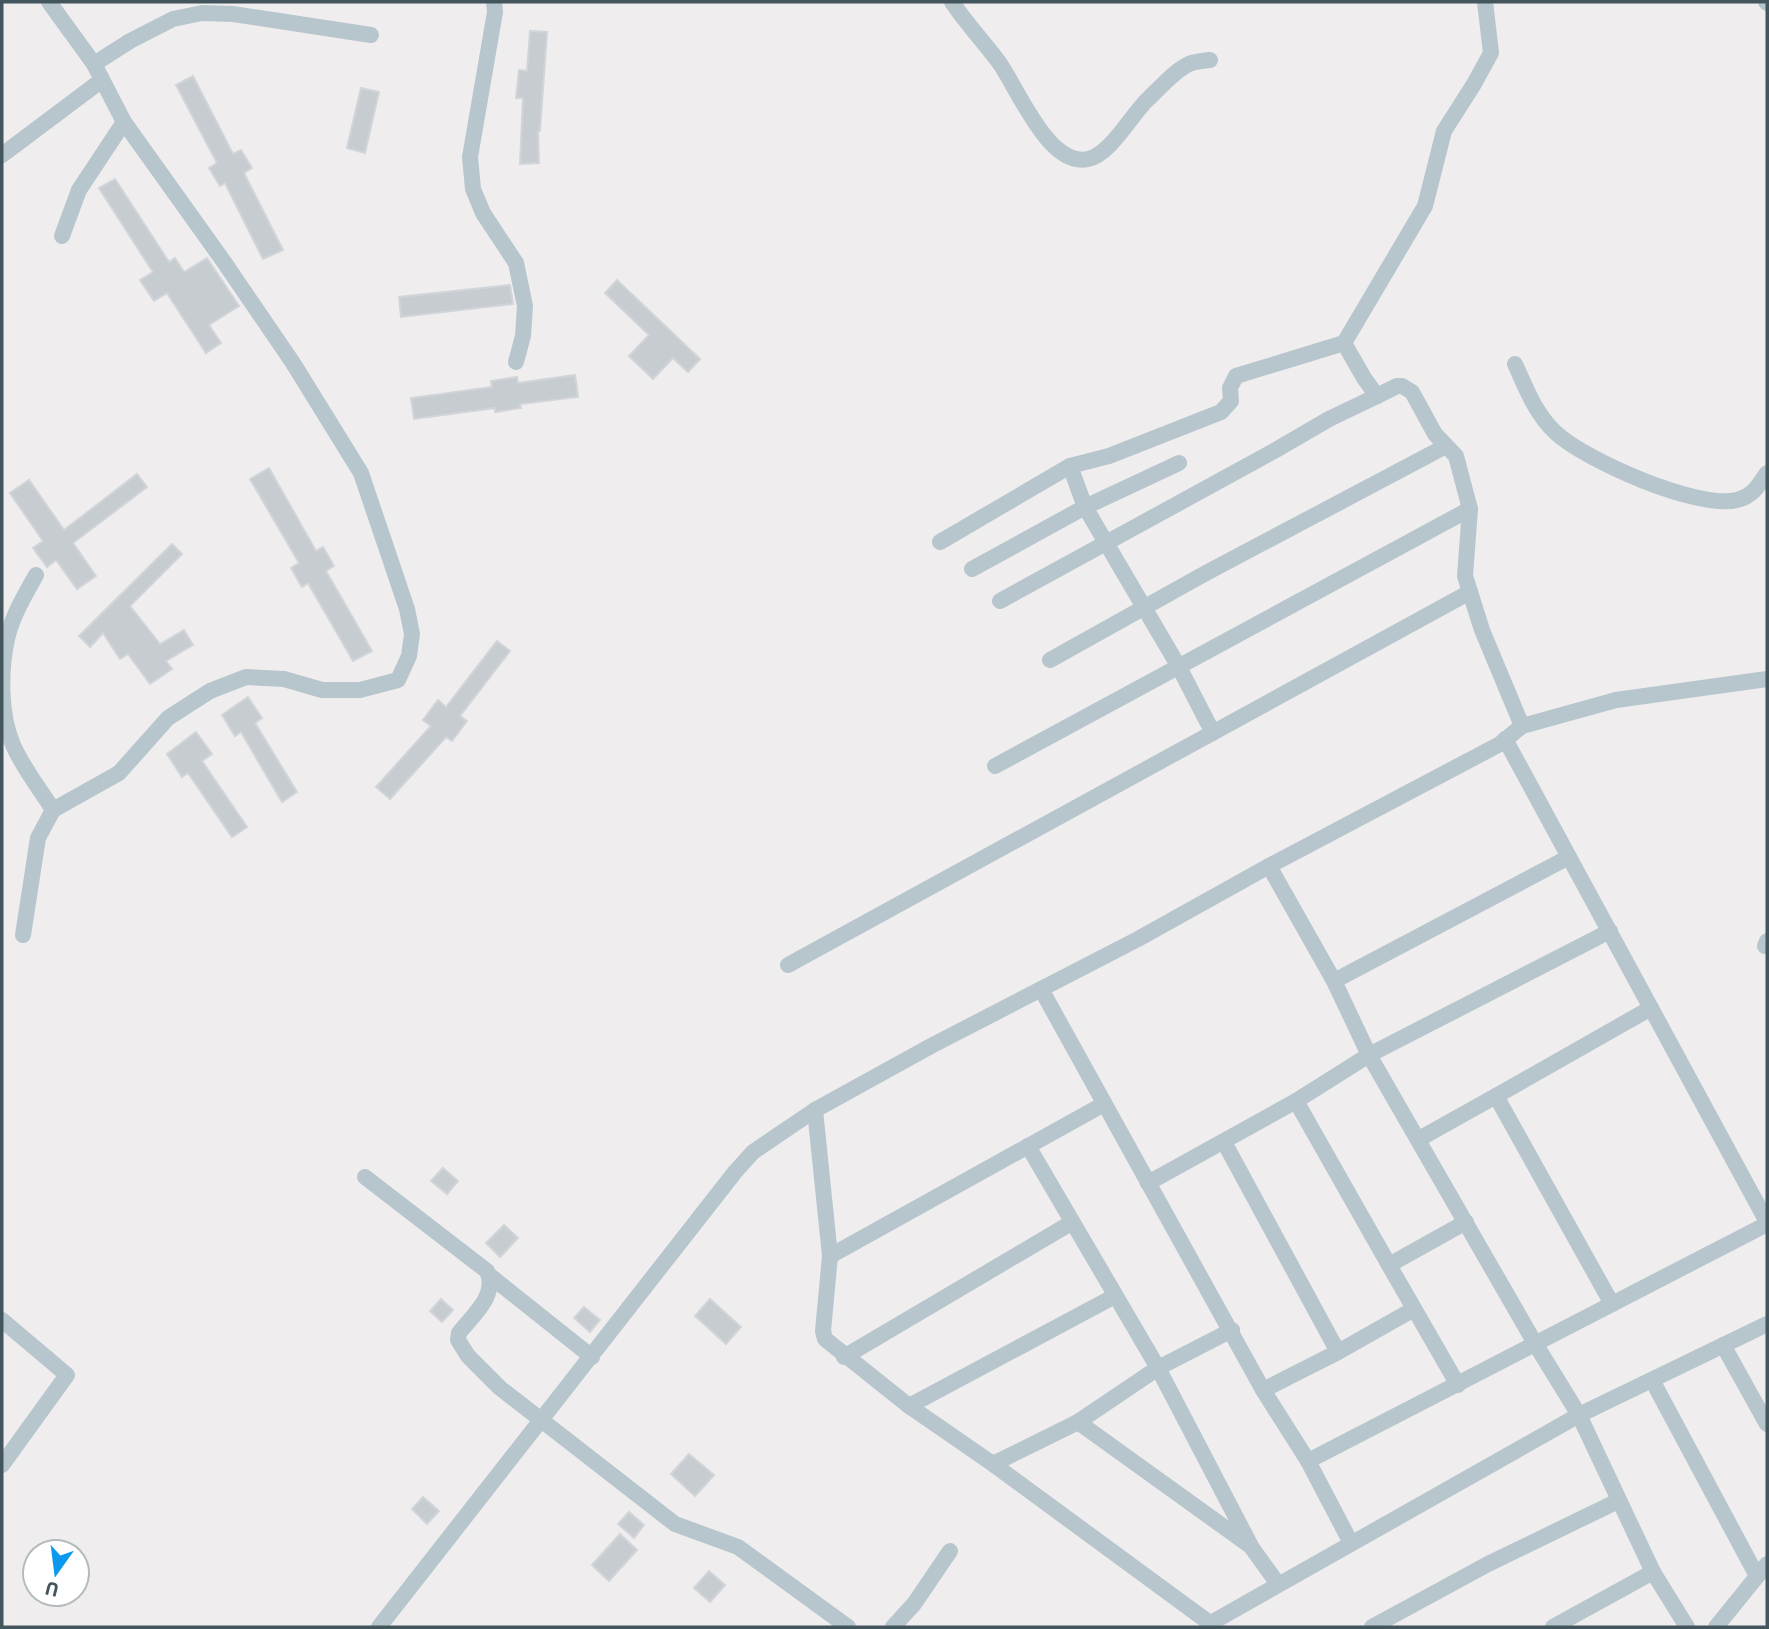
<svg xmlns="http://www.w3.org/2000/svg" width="1769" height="1629" font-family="'IBM Plex Sans',sans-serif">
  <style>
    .building { fill: #c7ccd1; stroke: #d1d5da; stroke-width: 2 }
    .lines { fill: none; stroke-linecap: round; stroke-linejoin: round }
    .minor { stroke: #b7c6cc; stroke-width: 16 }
  </style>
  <rect width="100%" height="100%" fill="#f0edee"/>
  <g class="building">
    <polygon points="530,31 547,32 540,131 538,131 539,163 520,164 523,98 516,98 519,70 527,71"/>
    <polygon points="193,76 233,154 241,150 252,168 244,173 283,250 263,259 225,183 220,186 209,168 217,163 176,85"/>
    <polygon points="361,88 379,92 365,153 347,148"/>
    <polygon points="115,179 169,262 175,258 184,272 207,258 239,306 209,325 221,343 206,353 167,293 154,301 140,280 153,272 99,188"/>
    <polygon points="617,280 700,359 688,372 673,358 653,379 629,356 649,335 605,293"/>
    <polygon points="510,285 513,304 401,317 399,297"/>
    <polygon points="575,375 578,397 520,404 521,408 495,412 495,408 414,419 411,398 492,387 491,381 517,377 518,383"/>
    <polygon points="269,468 316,551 323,547 334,566 326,571 372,651 353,661 308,583 302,587 291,568 299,563 250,479"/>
    <polygon points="137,474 147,487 73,543 96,576 77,589 56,560 47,567 33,548 43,541 10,493 29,480 64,530"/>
    <polygon points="172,544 182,554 130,606 160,644 184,630 193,645 166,661 172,669 150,684 128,654 120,659 103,633 90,647 79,636"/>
    <polygon points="497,641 510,651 460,716 467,721 452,741 446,737 390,799 376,787 431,726 423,720 438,700 446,707"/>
    <polygon points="248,697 262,718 255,723 297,792 282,802 241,732 235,736 222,715"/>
    <polygon points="196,732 212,754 202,761 247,827 232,837 188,773 182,777 167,754"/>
    <polygon points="443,1168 458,1181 447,1194 431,1181"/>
    <polygon points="504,1225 518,1238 500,1257 486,1243"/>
    <polygon points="441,1299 453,1310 442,1322 430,1311"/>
    <polygon points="710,1299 741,1327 726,1344 695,1316"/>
    <polygon points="584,1307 600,1320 590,1332 574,1318"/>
    <polygon points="689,1454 714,1475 695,1496 671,1474"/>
    <polygon points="423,1497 439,1511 427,1524 412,1509"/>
    <polygon points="629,1512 644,1525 634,1538 618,1524"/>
    <polygon points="620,1534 637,1550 609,1581 592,1565"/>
    <polygon points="709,1571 725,1585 710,1602 694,1588"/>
  </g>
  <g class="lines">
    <g class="minor">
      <polyline points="494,2 495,12 470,157 473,189 483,213 516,263 525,306 523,336 516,362"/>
      <path d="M952,2C966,23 983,41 998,61C1017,86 1048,168 1088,159C1110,155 1132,114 1148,99C1160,88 1174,71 1189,64C1195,61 1204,61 1210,60"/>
      <polyline points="1485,2 1491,53 1474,84 1444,131 1425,206 1344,343 1364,378 1377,396 1397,386 1402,386 1412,392 1435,434 1456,456 1470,509 1465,576 1482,630 1522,726"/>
      <polyline points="1766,2 1767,3"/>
      <polyline points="94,64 130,41 173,19 202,13 233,14 371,35"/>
      <polyline points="2,155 102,80"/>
      <polyline points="62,236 79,190 124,122"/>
      <path d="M1515,364C1526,388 1535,413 1555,432C1584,460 1698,510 1737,500C1753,496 1759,485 1767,473"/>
      <polyline points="1070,466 1085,507 1179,667 1213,733"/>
      <polyline points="940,542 1070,466 1109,456 1221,412 1231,401 1230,388 1236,376 1344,343"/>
      <polyline points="972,569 1085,507 1179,463"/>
      <path d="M36,575C25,595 12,616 7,639C0,671 0,715 13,745C23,768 40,789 53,810L119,773L168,718L210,691L246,677L284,679L322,690H360L398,680L409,656L412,634L407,609L361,473L293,363L224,262L124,122L94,64L49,2"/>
      <polyline points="1000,601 1274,451 1329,419 1377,396"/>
      <polyline points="1050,660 1206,573 1446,446"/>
      <polyline points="1505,739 1767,1222"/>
      <polyline points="995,766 1470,509"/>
      <polyline points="23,935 38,838 53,810"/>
      <polyline points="1765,946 1767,941"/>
      <polyline points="788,965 1470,592"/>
      <polyline points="1334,981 1569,857"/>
      <polyline points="1041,989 1263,1390 1308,1461 1351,1543"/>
      <polyline points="1496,1096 1651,1008"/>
      <polyline points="1296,1101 1389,1265"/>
      <polyline points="815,1110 830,1256 823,1331 825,1339 909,1406 993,1464 1215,1627"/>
      <polyline points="1419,1139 1496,1096 1612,1304"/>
      <polyline points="1224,1142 1338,1352"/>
      <polyline points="1028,1146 1158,1368 1252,1548 1278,1584"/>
      <path d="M365,1177L487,1271C498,1295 473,1315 459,1333L458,1340L468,1356L500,1388L675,1524L738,1547L848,1627"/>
      <polyline points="1148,1183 1296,1101 1369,1055 1610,931"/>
      <polyline points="830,1256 1104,1104"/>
      <polyline points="489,1275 592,1357"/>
      <polyline points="2,1320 67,1375 2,1465"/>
      <polyline points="1723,1345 1767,1424"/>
      <polyline points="844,1357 1071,1223"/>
      <polyline points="1652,1380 1757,1576"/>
      <polyline points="1458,1385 1389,1265 1466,1222"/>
      <polyline points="1263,1390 1338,1352 1414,1309"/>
      <polyline points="909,1406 1115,1296"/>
      <polyline points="1078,1422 1249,1545"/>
      <polyline points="1308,1461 1767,1224"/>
      <polyline points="993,1464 1078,1422 1158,1368 1232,1330"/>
      <polyline points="1211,1623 1579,1415 1536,1345 1369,1055 1334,981 1269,866"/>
      <polyline points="379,1627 735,1172 753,1152 815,1110 931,1046 1138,939 1269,866 1500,744 1522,726 1616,700 1767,679"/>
      <polyline points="893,1627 914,1604 950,1551"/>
      <polyline points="1372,1627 1488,1564 1618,1501"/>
      <polyline points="1553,1627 1653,1572"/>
      <polyline points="1687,1627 1653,1572 1579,1415 1767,1324"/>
      <polyline points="1716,1627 1767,1564"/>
    </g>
  </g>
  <rect width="1769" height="1629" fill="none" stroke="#44565d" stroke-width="7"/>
  <g transform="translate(56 1573) rotate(194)"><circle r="33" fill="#ffffff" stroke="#b4bbbe" stroke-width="2"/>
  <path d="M0-5L12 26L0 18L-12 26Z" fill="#0a99ee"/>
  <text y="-10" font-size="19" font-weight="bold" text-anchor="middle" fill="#44565d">U</text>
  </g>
</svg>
